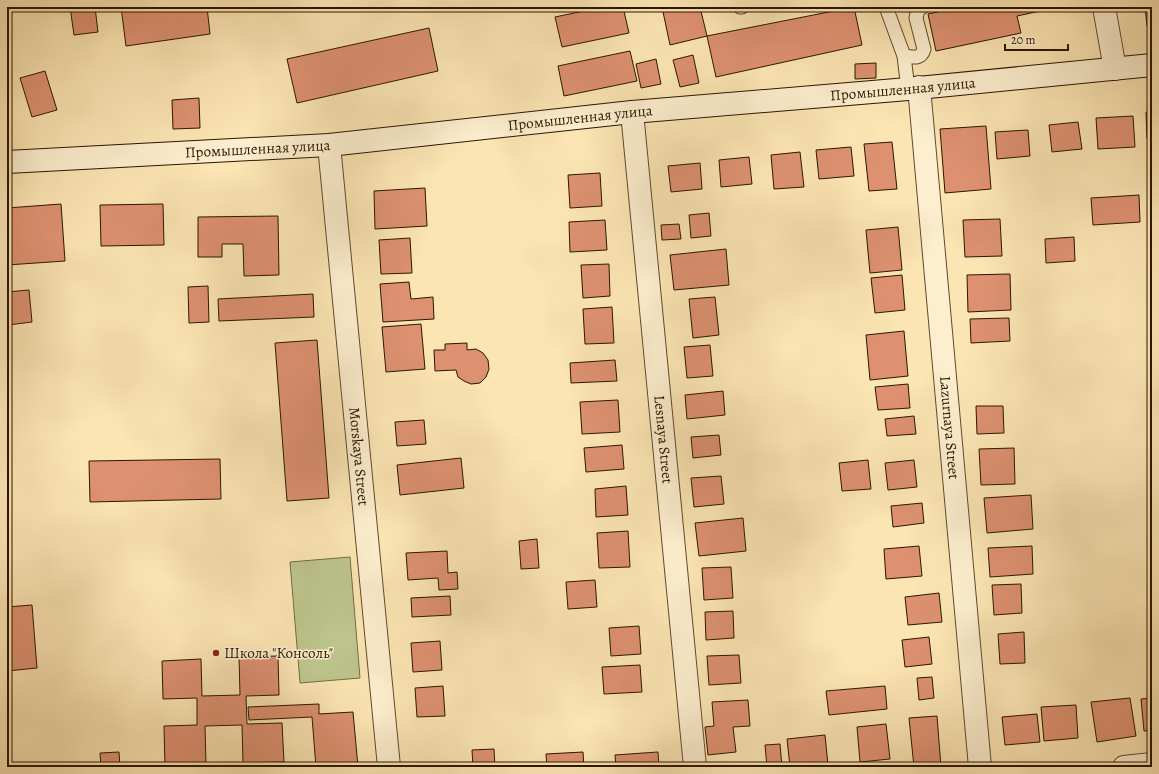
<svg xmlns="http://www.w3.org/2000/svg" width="1159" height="774" font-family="Alegreya,serif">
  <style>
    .green { fill: #bdc58d; stroke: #746d47 }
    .building { fill: #dd9171; stroke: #2c1501 }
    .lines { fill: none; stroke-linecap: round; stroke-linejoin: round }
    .lane-casing { stroke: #60492e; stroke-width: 15 }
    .street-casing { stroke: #60492e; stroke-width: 24 }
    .secondary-casing { stroke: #2c1501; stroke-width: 24 }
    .lane { stroke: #fceece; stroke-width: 13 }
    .street { stroke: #fceece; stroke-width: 22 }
    .secondary { stroke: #fceece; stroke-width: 22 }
    .poi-dot { fill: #8f2418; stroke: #fceece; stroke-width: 1.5 }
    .labels { text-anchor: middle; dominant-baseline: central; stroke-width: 3; stroke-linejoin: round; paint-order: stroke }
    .street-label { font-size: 15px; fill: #2c1501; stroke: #fceece }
    .poi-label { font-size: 15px; fill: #2c1501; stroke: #fceece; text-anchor: start }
  </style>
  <rect width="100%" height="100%" fill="#fbe5b3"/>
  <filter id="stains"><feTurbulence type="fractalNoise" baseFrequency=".005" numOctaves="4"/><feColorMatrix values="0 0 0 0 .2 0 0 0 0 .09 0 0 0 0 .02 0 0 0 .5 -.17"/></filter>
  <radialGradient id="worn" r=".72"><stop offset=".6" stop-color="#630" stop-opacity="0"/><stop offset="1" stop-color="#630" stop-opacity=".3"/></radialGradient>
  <polygon class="green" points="350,557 360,678 300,683 290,562"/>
  <g class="building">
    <polygon points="70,7 95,7 98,32 74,35"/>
    <polygon points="121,7 207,7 210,34 126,46"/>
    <polygon points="603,7 623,7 629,33 562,47 555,17"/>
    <polygon points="662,7 700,7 707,36 670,45"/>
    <polygon points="854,7 862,45 716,77 707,36"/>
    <polygon points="961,7 1059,7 1017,16 1021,33 936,51 928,14"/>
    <polygon points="1145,7 1152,7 1152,25 1147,26"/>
    <polygon points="429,28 438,71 297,103 287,59"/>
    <polygon points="630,51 637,81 564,96 558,66"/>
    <polygon points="693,55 699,83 680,87 673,60"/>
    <polygon points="656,59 661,84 641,88 636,64"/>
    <polygon points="876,63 876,78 855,79 855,64"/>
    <polygon points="45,71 57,110 32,117 20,78"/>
    <polygon points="199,98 200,128 173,129 172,100"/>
    <polygon points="1146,112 1152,112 1152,139 1147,139"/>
    <polygon points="1133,116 1135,147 1098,149 1096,118"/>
    <polygon points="1078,122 1082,149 1052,152 1049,125"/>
    <polygon points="986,126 991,189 945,193 940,129"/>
    <polygon points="1028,130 1030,156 997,159 995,132"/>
    <polygon points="892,142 897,189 869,191 864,144"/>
    <polygon points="851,147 854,176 819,179 816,150"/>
    <polygon points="800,152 804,187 774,189 771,155"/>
    <polygon points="749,157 752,184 721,187 719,160"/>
    <polygon points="700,163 702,189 671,192 668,166"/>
    <polygon points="600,173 602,206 570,208 568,175"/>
    <polygon points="425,188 427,226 375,229 374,191"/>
    <polygon points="1139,195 1140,222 1093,225 1091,198"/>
    <polygon points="61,204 65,261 7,265 7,208"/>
    <polygon points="163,204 164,245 101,246 100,205"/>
    <polygon points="709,213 711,236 691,238 689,215"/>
    <polygon points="278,216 279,275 244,276 243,244 222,244 222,257 198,257 198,217"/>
    <polygon points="1000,219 1002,256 965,257 963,220"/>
    <polygon points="605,220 607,250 570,252 569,222"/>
    <polygon points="679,224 681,239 662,240 661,225"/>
    <polygon points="898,227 902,270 870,273 866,230"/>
    <polygon points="1074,237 1075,261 1046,263 1045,239"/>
    <polygon points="410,238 412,273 381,274 379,240"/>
    <polygon points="726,249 729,285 674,290 670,255"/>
    <polygon points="609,264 610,296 583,298 581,265"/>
    <polygon points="1010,274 1011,310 968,312 967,275"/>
    <polygon points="902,275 905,310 875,313 871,278"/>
    <polygon points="409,282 411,299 433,297 434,319 383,322 380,284"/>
    <polygon points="208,286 209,322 189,323 188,287"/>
    <polygon points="29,290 32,322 8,325 7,292"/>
    <polygon points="313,294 314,317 219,321 218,299"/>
    <polygon points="715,297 719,335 693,338 689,299"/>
    <polygon points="612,307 614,343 585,344 583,309"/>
    <polygon points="1009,318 1010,341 971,343 970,319"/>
    <polygon points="421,324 425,369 386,372 382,327"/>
    <polygon points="904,331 908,376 870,380 866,335"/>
    <polygon points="317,340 329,498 287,501 275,343"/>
    <polygon points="467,343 467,350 476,349 483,353 488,360 489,369 486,377 480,383 471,384 464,381 458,377 456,370 435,371 434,350 445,350 445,344"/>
    <polygon points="710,345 713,376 687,378 684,347"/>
    <polygon points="615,360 617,381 571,383 570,363"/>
    <polygon points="908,384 910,408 878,410 875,387"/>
    <polygon points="723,391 725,415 687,419 685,395"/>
    <polygon points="618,400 620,432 582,434 580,402"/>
    <polygon points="976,406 1003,406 1004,433 977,434"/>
    <polygon points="914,416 916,434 887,436 885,419"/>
    <polygon points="424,420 426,444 397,446 395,422"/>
    <polygon points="719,435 721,455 693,458 691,437"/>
    <polygon points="622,445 624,469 586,472 584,448"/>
    <polygon points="1014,448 1015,484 981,485 979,449"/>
    <polygon points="461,458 464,488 400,495 397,465"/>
    <polygon points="220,459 221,499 90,502 89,461"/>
    <polygon points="868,460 871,489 842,491 839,463"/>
    <polygon points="914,460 917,487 888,490 885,463"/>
    <polygon points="721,476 724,504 694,507 691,478"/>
    <polygon points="626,486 628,515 596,517 595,489"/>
    <polygon points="1031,495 1033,529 987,533 984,498"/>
    <polygon points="922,503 924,523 893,527 891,506"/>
    <polygon points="743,518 746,551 699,556 695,523"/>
    <polygon points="628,531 630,567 599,568 597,533"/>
    <polygon points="537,539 539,568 521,569 519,541"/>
    <polygon points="919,546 922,576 886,579 884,549"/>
    <polygon points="1032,546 1033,574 990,577 988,548"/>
    <polygon points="447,551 448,573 457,572 458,589 439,590 438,578 408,580 406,553"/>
    <polygon points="731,567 733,598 704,600 702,568"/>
    <polygon points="595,580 597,607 568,609 566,582"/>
    <polygon points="1021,584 1022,613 994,615 992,585"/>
    <polygon points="939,593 942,622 908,625 905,597"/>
    <polygon points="450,596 451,615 412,617 411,598"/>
    <polygon points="32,605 37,668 7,671 7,607"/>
    <polygon points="733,611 734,638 706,640 705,612"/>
    <polygon points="639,626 641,654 611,656 609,628"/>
    <polygon points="1024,632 1025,663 1000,664 998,634"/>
    <polygon points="929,637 932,664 905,667 902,640"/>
    <polygon points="440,641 442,670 413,672 411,643"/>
    <polygon points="739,655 741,683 709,685 707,656"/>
    <polygon points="278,656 279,695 246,696 247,724 282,723 284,762 243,763 242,725 205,726 206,765 165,767 164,726 197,725 197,698 163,699 162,661 201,659 202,696 240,695 239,657"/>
    <polygon points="640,665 642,692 604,694 602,667"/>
    <polygon points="932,677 934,698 919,700 917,678"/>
    <polygon points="443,686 445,716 417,717 415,688"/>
    <polygon points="885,686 887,709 829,715 826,691"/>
    <polygon points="1130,698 1136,736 1097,742 1091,702"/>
    <polygon points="1152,698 1152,730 1144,731 1141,699"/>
    <polygon points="748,700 750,726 733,727 736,752 708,755 705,727 714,726 712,702"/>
    <polygon points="319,704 319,714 353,712 358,767 316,767 312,717 249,720 248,707"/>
    <polygon points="1076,705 1078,738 1044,741 1041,707"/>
    <polygon points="1037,714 1040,742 1005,745 1002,717"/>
    <polygon points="937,716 941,767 914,767 909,718"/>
    <polygon points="886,724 890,759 860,762 857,727"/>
    <polygon points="825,735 828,765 790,767 787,739"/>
    <polygon points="780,744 782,767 767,767 765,745"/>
    <polygon points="494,749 495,767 473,767 472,750"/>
    <polygon points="119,752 120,767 101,767 100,753"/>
    <polygon points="583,752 584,767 547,767 546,754"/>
    <polygon points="658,752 659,767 616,767 615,755"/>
  </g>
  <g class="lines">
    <defs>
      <g id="lane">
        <polyline points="740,7 742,7"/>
        <polyline points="886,7 904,56 908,89"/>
        <path d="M904,56C913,57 921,60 924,49L916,18L918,9L923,7"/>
      </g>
      <g id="street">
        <polyline points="1104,7 1115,69"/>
        <path id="s1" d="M919,87L980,767"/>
        <path id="s2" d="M632,112L695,767"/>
        <path id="s3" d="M329,145L389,767"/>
        <polyline points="1124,767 1152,764"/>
      </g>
      <g id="secondary">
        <path id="s4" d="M7,162L329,145L632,112L908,89L1152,65"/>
      </g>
    </defs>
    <use href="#lane" class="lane-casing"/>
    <use href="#street" class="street-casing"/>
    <use href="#secondary" class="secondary-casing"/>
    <use href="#lane" class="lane"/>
    <use href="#street" class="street"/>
    <use href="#secondary" class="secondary"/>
  </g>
  <circle class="poi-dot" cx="216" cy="653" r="4"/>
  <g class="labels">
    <g class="street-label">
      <text stroke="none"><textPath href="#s4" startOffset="899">Промышленная улица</textPath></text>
      <text stroke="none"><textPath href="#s4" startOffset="575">Промышленная улица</textPath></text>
      <text stroke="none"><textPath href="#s4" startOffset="251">Промышленная улица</textPath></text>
      <text stroke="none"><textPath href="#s1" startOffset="342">Lazurnaya Street</textPath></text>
      <text stroke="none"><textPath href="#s2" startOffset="329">Lesnaya Street</textPath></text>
      <text stroke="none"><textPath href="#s3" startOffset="313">Morskaya Street</textPath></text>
    </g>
    <g class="poi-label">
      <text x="224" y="653">Школа "Консоль"</text>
    </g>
  </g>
  <rect width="1159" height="774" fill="none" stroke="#fbe5b3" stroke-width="24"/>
  <rect x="8" y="8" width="1143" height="758" fill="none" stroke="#2c1501" stroke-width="2"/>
  <rect x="12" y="12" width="1135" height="750" fill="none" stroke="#2c1501"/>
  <path d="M1005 44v6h63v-6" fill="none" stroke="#2c1501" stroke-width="2"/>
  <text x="1011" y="44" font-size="12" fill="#2c1501" stroke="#fceece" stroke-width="3" paint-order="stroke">20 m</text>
  <rect width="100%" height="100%" filter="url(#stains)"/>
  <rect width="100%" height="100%" fill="url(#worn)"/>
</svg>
